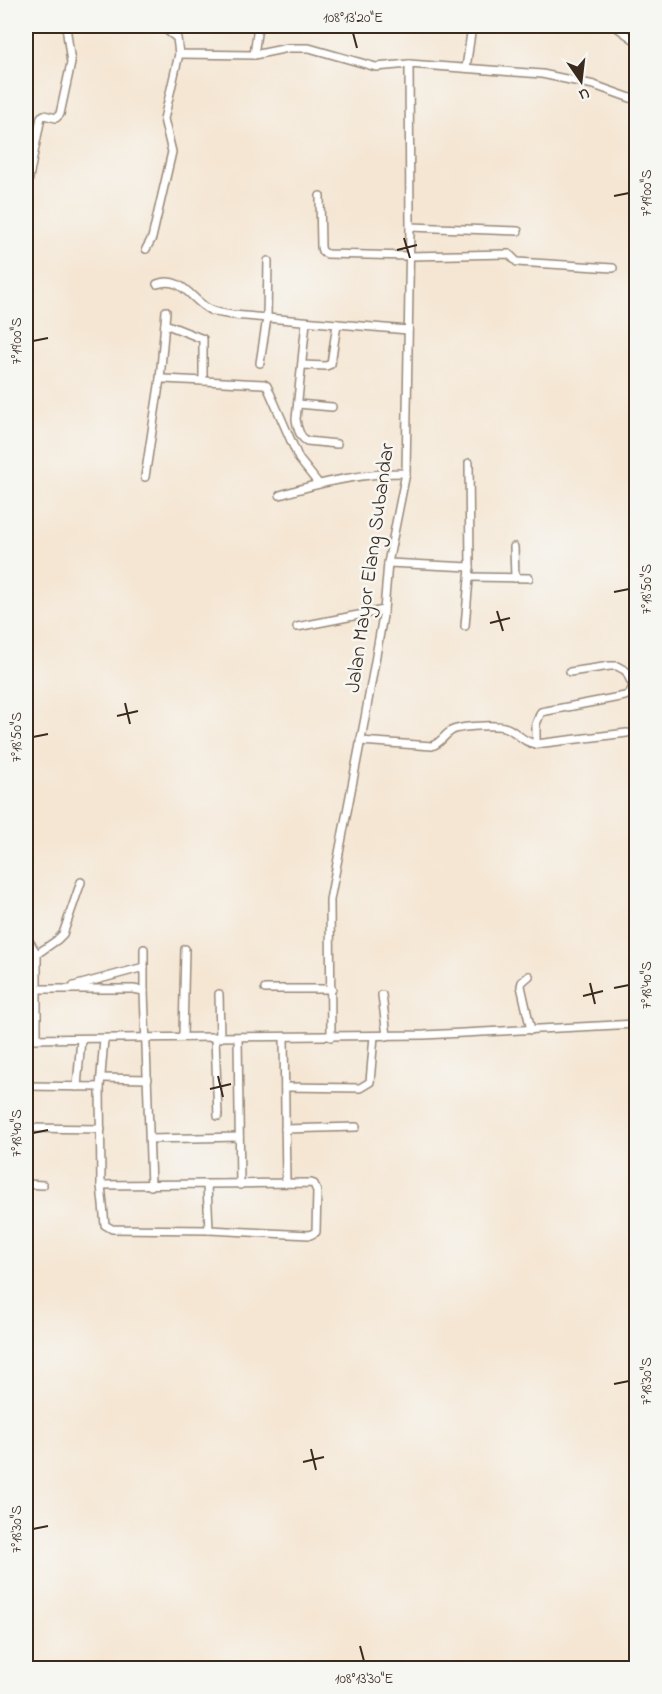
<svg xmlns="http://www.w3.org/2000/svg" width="662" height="1694" font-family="'Indie Flower',sans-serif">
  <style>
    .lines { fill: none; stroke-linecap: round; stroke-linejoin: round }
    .street-casing { stroke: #988878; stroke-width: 10 }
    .street { stroke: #fff; stroke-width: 7 }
    .rail { stroke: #3b2a1e; stroke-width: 2 }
    .ticks { fill: none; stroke: #3b2a1e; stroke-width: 2 }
    .labels { text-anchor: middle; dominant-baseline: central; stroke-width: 5; stroke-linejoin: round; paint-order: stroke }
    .street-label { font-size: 21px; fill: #3b2a1e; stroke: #f6f6f2 }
    .neatline { fill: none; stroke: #3b2a1e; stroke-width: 2 }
    .ticks-label { font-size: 15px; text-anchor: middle; fill: #3b2a1e }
  </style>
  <rect width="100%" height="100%" fill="#f6f6f2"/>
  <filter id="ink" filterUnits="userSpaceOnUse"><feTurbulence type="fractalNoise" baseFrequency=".0167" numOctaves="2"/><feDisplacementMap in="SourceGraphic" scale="12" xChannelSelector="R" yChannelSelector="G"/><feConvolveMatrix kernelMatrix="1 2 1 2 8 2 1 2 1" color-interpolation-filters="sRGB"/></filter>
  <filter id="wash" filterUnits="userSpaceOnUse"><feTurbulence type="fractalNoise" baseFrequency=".008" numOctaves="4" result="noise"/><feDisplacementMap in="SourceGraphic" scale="24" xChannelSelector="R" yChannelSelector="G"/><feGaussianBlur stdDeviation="1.35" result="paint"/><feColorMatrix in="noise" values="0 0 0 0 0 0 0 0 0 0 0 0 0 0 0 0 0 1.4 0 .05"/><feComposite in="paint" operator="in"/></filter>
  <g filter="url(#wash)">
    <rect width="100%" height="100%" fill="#f5e6d3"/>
  </g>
  <g filter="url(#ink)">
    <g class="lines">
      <defs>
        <g id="street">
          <polyline points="161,26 177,38 179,54 254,55 288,48 309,48 376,67 409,64 542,74 594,85 636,100"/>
          <polyline points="615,26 636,41"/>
          <polyline points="254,55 258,26"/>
          <polyline points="466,68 472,26"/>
          <polyline points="26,193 41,117 44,115 56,118 60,114 71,63 66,26"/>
          <polyline points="320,196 321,247 322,251 327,254 409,256 509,254 517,262 613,268"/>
          <polyline points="410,227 518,231"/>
          <polyline points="146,249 152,238 172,152 164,119 179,54"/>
          <path d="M157,284C182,275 191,300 210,310C217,313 226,314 233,315L408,330"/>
          <path d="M306,322L296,419C297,427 299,437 307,441L337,444"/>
          <polyline points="165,324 203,339 203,381"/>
          <polyline points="260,363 267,318 268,261"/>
          <polyline points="302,365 326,366 331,364 337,324"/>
          <polyline points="160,379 166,311"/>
          <polyline points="298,404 332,407"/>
          <polyline points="145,477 160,379 164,379 264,384 267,386 299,459 318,483"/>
          <path d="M280,495C321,482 362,473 406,473"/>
          <polyline points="514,547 515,578"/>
          <polyline points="388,563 470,567"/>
          <polyline points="470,577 529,578"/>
          <polyline points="465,626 470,567 469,463"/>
          <polyline points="297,627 384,610"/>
          <path d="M360,741L432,746C441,743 443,736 451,731C459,726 498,724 507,728C518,733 524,743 536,744L627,733"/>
          <polyline points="536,744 536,724 541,712 625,696 630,693 633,686 626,671 617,666 610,666 570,672"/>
          <polyline points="26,936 37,954 37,1039"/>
          <polyline points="144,949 144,991"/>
          <polyline points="37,954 57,940 63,934 81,882"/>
          <polyline points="529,976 522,982 521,986 531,1030"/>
          <polyline points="74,986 144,967"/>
          <polyline points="26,989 133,989 144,991 151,1186"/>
          <polyline points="265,989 332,989"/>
          <polyline points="219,994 220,1038"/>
          <polyline points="382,995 387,1036"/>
          <polyline points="183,1036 185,949"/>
          <polyline points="331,1037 330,900 365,718 384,610 388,563 406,473 410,227 409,64"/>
          <polyline points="215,1038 218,1116"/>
          <polyline points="238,1038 240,1185"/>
          <polyline points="284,1038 286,1183"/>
          <polyline points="26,1039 424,1035 636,1024"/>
          <polyline points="104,1039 100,1087 101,1185 105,1225 112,1229 209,1230"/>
          <polyline points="101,1078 148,1079"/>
          <polyline points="26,1086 100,1087"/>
          <polyline points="77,1087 81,1039"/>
          <polyline points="285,1087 360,1088 370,1082 374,1036"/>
          <polyline points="26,1128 101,1129"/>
          <polyline points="285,1129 356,1127"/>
          <polyline points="150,1139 239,1137"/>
          <polyline points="26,1184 43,1185"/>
          <polyline points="101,1185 311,1183 314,1184 317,1191 316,1232 310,1235 209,1230 207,1185"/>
        </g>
      </defs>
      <use href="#street" class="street-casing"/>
      <use href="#street" class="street"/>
      <polyline class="rail" points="623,26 636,36"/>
    </g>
  </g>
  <path class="ticks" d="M353,33L357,48M614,196L629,193M404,238L410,258M397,250L417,245M33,341L48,338M614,592L629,589M497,611L503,631M490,623L510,618M125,703L130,724M117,716L138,711M33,737L48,734M590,983L595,1004M614,988L629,985M583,996L603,991M218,1076L223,1097M210,1089L231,1084M33,1133L48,1130M614,1384L629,1381M311,1449L316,1470M303,1462L324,1457M33,1529L48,1526M360,1646L364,1661"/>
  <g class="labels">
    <g class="street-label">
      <text transform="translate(371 568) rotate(-82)">Jalan Mayor Elang Subandar</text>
    </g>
  </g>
  <rect width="662" height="1694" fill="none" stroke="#f6f6f2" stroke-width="66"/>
  <g transform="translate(581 81) rotate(166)" stroke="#f6f6f2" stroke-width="4.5" paint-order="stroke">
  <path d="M0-4.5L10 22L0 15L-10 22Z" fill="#3b2a1e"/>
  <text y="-9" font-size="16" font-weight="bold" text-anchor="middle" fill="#3b2a1e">U</text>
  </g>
  <rect x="33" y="33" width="596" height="1628" class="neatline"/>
  <g class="ticks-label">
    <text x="353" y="22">108°13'20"E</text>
    <text transform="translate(646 193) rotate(-90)" y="5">7°19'00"S</text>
    <text transform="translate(16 341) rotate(-90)" y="5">7°19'00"S</text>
    <text transform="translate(646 589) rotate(-90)" y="5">7°18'50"S</text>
    <text transform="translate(16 737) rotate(-90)" y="5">7°18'50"S</text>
    <text transform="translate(646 985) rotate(-90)" y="5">7°18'40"S</text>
    <text transform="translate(16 1133) rotate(-90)" y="5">7°18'40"S</text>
    <text transform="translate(646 1381) rotate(-90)" y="5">7°18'30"S</text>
    <text transform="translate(16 1529) rotate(-90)" y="5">7°18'30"S</text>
    <text x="364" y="1683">108°13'30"E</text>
  </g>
</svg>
